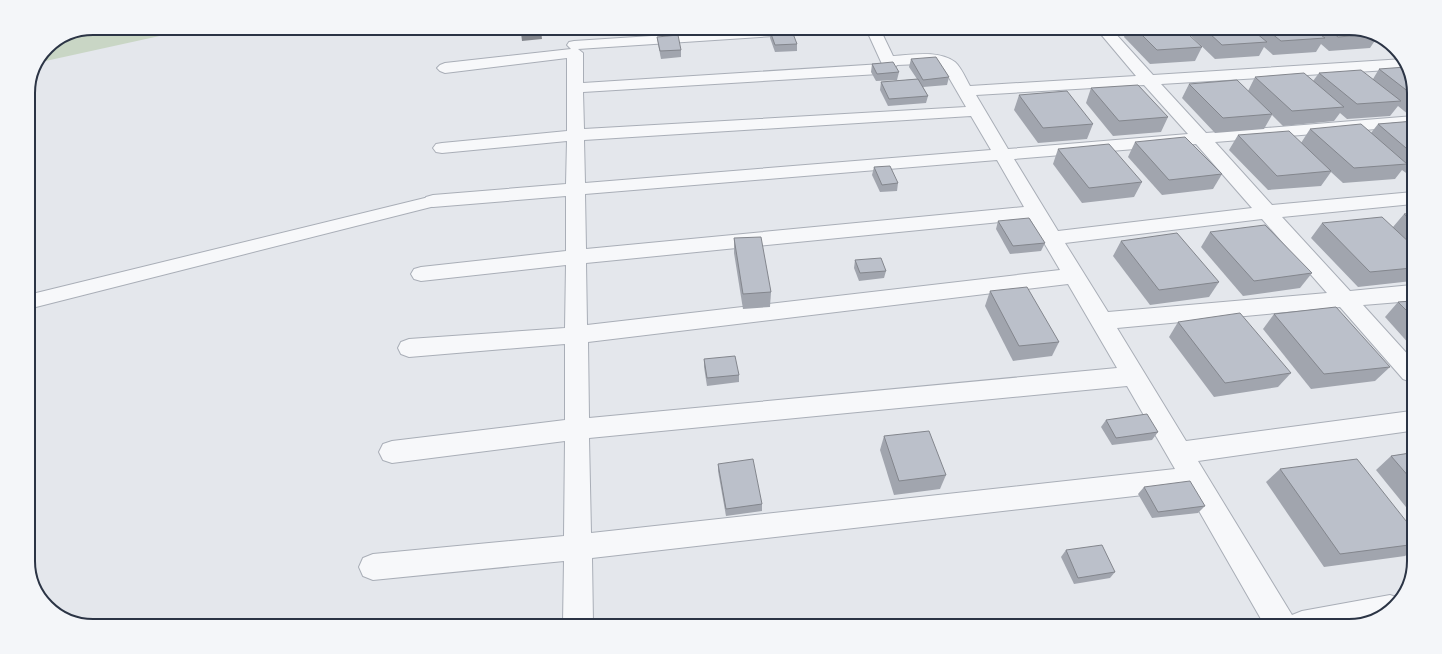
<svg xmlns="http://www.w3.org/2000/svg" width="1442" height="654" font-family="Rubik,sans-serif">
  <style>
    .green { fill: #c9d6c5 }
    .lines { fill: none; stroke-linecap: round; stroke-linejoin: round }
    .service-casing { stroke: #a9aeb7; stroke-width: 2 }
    .minor-casing { stroke: #a9aeb7; stroke-width: 2 }
    .service { fill: #f7f8fa; fill-rule: evenodd }
    .minor { fill: #f7f8fa; fill-rule: evenodd }
    .wall { fill: #a1a5ae }
    .shaded-wall { fill: #83868d }
    .building { fill: #bbc0ca; stroke: #83868d }
    .rim { fill: none; stroke: #2b3445; stroke-width: 2 }
  </style>
  <rect width="100%" height="100%" fill="#e4e7ec"/>
  <polygon class="green" points="93,28 196,28 41,62 47,47"/>
  <g class="lines">
    <defs>
      <polygon id="service" points="433,196 439,197 441,201 439,205 28,309 28,295"/>
      <path id="minor" d="M729,31H796L794,34L789,35L578,49L583,53V83L882,64L867,31H881L893,56C912,55 938,50 955,62C961,67 966,79 970,86L1136,76L1099,32H1114L1153,75L1404,59L1407,68L1405,69L1161,84L1206,133L1414,116V126L1215,142L1272,205L1413,192V204L1282,217L1350,291L1412,285V301L1363,305L1411,358V382L1403,379L1340,307L1117,328L1186,441L1411,411L1410,431L1198,461L1292,615L1302,611L1390,595L1399,598L1385,615L1349,626H1265L1187,490L592,558L593,623H563L564,561L373,580L363,576L359,567L363,558L373,554L564,536L565,441L392,463L383,460L379,452L383,444L392,441L565,420V344L409,357L401,354L398,348L401,342L409,339L565,328L566,265L421,281L414,279L411,274L414,269L421,267L566,251V196L433,207L426,205L424,201L426,197L433,195L566,184L567,141L442,153L436,152L433,148L436,144L442,143L567,131V58L445,73L440,71L437,68L440,65L445,63L571,49L567,45L569,42L574,41ZM920,64L934,65L944,69L966,107L584,129L583,92L879,74L892,71L897,65ZM1144,85L1188,134L1008,149L976,95ZM971,116L991,150L585,183L584,140ZM1196,144L1252,208L1058,231L1014,159ZM997,160L1024,207L586,249L585,194ZM1030,219L1060,270L587,325L586,263ZM1262,219L1327,293L1108,312L1065,243ZM1068,284L1117,368L589,418L588,342ZM1127,386L1175,469L591,533L589,438Z"/>
    </defs>
    <use href="#service" class="service-casing"/>
    <use href="#minor" class="minor-casing"/>
    <use href="#service" class="service"/>
    <use href="#minor" class="minor"/>
  </g>
  <g class="wall">
    <polygon points="770,31 797,44 797,51 775,52 770,38"/>
    <polygon points="900,31 945,31 945,32 902,35"/>
    <polygon points="1126,32 1186,32 1202,47 1195,61 1150,64 1124,37"/>
    <polygon points="1187,32 1374,33 1390,46 1385,46 1376,39 1370,48 1329,51 1321,44 1316,52 1273,55 1264,47 1259,56 1215,59"/>
    <polygon points="657,37 681,50 681,57 661,59 658,44"/>
    <polygon points="911,59 949,77 947,85 923,87 928,96 926,103 888,106 880,90 881,82 917,79 909,67"/>
    <polygon points="872,64 899,72 897,80 876,81 871,72"/>
    <polygon points="1379,69 1414,89 1414,114 1409,115 1398,106 1390,116 1347,119 1340,113 1334,121 1283,126 1272,115 1264,129 1215,133 1182,98 1189,84 1248,91 1255,77 1313,81 1319,73 1373,79"/>
    <polygon points="1091,88 1168,117 1161,132 1113,136 1086,103"/>
    <polygon points="1019,95 1093,124 1087,139 1038,143 1014,110"/>
    <polygon points="1414,121 1413,178 1402,170 1395,179 1343,183 1331,172 1321,186 1268,190 1229,150 1238,135 1301,143 1310,129 1371,133 1378,124"/>
    <polygon points="1135,142 1222,174 1213,189 1162,195 1128,157"/>
    <polygon points="1058,149 1142,182 1134,197 1082,203 1053,164"/>
    <polygon points="874,167 898,183 897,191 880,192 872,175"/>
    <polygon points="1413,213 1412,281 1358,287 1311,238 1322,223 1393,227 1404,214"/>
    <polygon points="998,221 1045,243 1041,251 1010,254 996,229"/>
    <polygon points="1210,232 1312,273 1300,288 1243,296 1201,247"/>
    <polygon points="734,238 771,292 770,307 743,309 734,253"/>
    <polygon points="1121,241 1219,282 1209,297 1150,305 1113,256"/>
    <polygon points="855,260 886,271 884,278 859,281 854,268"/>
    <polygon points="990,291 1059,342 1052,356 1013,361 985,306"/>
    <polygon points="1412,301 1411,346 1385,317 1398,302"/>
    <polygon points="1274,314 1390,367 1375,381 1311,389 1263,329"/>
    <polygon points="1178,322 1291,373 1278,387 1214,397 1169,337"/>
    <polygon points="704,359 739,375 739,382 707,386 704,367"/>
    <polygon points="1106,420 1158,432 1152,440 1112,445 1101,427"/>
    <polygon points="884,436 946,475 940,489 894,495 880,450"/>
    <polygon points="1410,453 1410,512 1376,470 1391,456"/>
    <polygon points="718,464 762,504 762,511 726,516 718,471"/>
    <polygon points="1280,469 1410,526 1409,553 1405,556 1324,567 1266,482"/>
    <polygon points="1144,487 1205,506 1198,513 1152,518 1138,494"/>
    <polygon points="1066,550 1115,572 1110,578 1074,584 1061,557"/>
    <polygon points="1388,609 1390,609 1385,615 1374,618"/>
  </g>
  <polygon class="shaded-wall" points="541,30 542,39 522,41 521,33"/>
  <g class="building">
    <polygon points="520,30 541,30 541,31 521,33"/>
    <polygon points="770,31 792,31 797,44 775,45"/>
    <polygon points="1139,32 1186,32 1202,47 1157,50"/>
    <polygon points="1208,32 1256,33 1267,42 1222,45"/>
    <polygon points="1271,33 1318,33 1325,38 1281,41"/>
    <polygon points="1333,33 1374,33 1375,34 1338,37"/>
    <polygon points="678,35 681,50 660,51 657,37"/>
    <polygon points="936,57 949,77 923,80 911,59"/>
    <polygon points="893,62 899,72 877,74 872,64"/>
    <polygon points="1406,67 1414,89 1414,96 1379,69"/>
    <polygon points="1361,70 1401,101 1357,104 1319,73"/>
    <polygon points="1304,73 1344,107 1292,111 1255,77"/>
    <polygon points="918,79 928,96 889,99 881,82"/>
    <polygon points="1237,80 1272,114 1223,118 1189,84"/>
    <polygon points="1138,85 1168,117 1119,121 1091,88"/>
    <polygon points="1067,91 1093,124 1043,128 1019,95"/>
    <polygon points="1414,121 1413,154 1378,124"/>
    <polygon points="1361,124 1407,164 1354,168 1310,129"/>
    <polygon points="1289,131 1331,171 1277,176 1238,135"/>
    <polygon points="1185,137 1222,174 1169,180 1135,142"/>
    <polygon points="1109,144 1142,182 1089,188 1058,149"/>
    <polygon points="890,166 898,183 882,185 874,167"/>
    <polygon points="1413,213 1413,222 1404,214"/>
    <polygon points="1382,217 1412,245 1412,268 1370,272 1322,223"/>
    <polygon points="1029,218 1045,243 1013,246 998,221"/>
    <polygon points="1265,225 1312,273 1254,281 1210,232"/>
    <polygon points="1177,233 1219,282 1159,290 1121,241"/>
    <polygon points="761,237 771,292 743,294 734,238"/>
    <polygon points="881,258 886,271 860,273 855,260"/>
    <polygon points="1027,287 1059,342 1019,346 990,291"/>
    <polygon points="1412,301 1412,316 1398,302"/>
    <polygon points="1336,307 1390,367 1324,374 1274,314"/>
    <polygon points="1240,313 1291,373 1225,383 1178,322"/>
    <polygon points="735,356 739,375 707,378 704,359"/>
    <polygon points="1147,414 1158,432 1116,438 1106,420"/>
    <polygon points="929,431 946,475 899,481 884,436"/>
    <polygon points="1410,453 1410,478 1391,456"/>
    <polygon points="753,459 762,504 726,509 718,464"/>
    <polygon points="1357,459 1410,526 1409,545 1340,554 1280,469"/>
    <polygon points="1190,481 1205,506 1158,512 1144,487"/>
    <polygon points="1102,545 1115,572 1078,578 1066,550"/>
  </g>
  <path d="M0 0H1442V654H0ZM93 35H1349A58 58 0 0 1 1407 93V561A58 58 0 0 1 1349 619H93A58 58 0 0 1 35 561V93A58 58 0 0 1 93 35Z" fill="#f4f6f9" fill-rule="evenodd"/>
  <path class="rim" d="M93 35H1349A58 58 0 0 1 1407 93V561A58 58 0 0 1 1349 619H93A58 58 0 0 1 35 561V93A58 58 0 0 1 93 35Z"/>
</svg>
